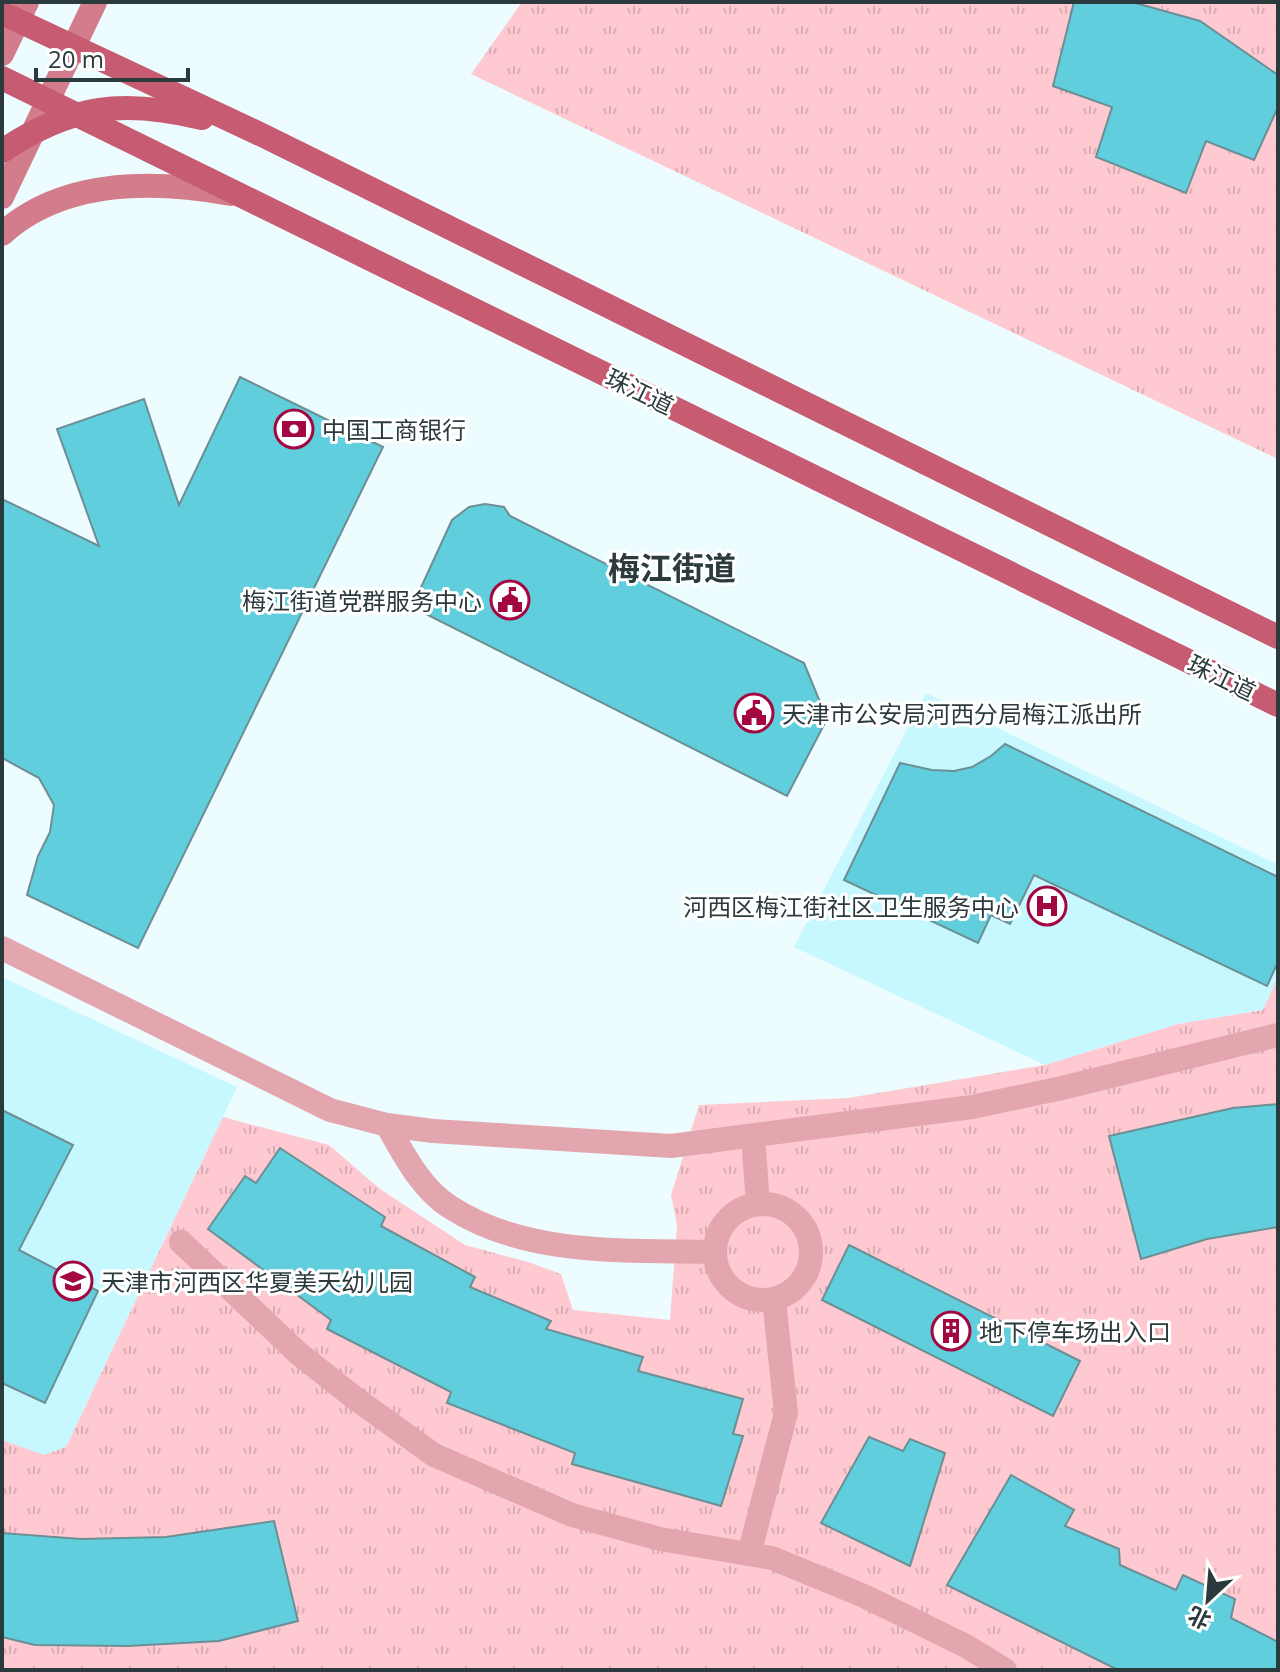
<svg xmlns="http://www.w3.org/2000/svg" width="1280" height="1672" font-family="'Open Sans','Noto Sans SC',sans-serif">
  <style>
    .built { fill: #c8f8ff }
    .grass { fill: url(#grass-tufts) }
    .building { fill: #61cedd; stroke: #6b8f94; stroke-width: 2 }
    .lines { fill: none; stroke-linecap: round; stroke-linejoin: round }
    .street { stroke: #e3a6af; stroke-width: 24 }
    .secondary { stroke: #d37c8b; stroke-width: 24 }
    .primary { stroke: #c65b72; stroke-width: 24 }
    .labels { text-anchor: middle; dominant-baseline: central; stroke-width: 6; stroke-linejoin: round; paint-order: stroke }
    .street-label { font-size: 24px; fill: #2b3a3d; stroke: #fff }
    .poi-label { font-size: 24px; fill: #2b3a3d; stroke: #fff; text-anchor: start }
    .district-label { font-size: 32px; font-weight: bold; fill: #2b3a3d; stroke: #fff }
  </style>
  <defs>
    <pattern id="grass-tufts" width="24" height="20" patternUnits="userSpaceOnUse" patternTransform="scale(2)"><rect width="24" height="20" fill="#fec9d0"/><path d="M3 7l-1-3M5 7V3M7 7l1-3M15 17l-1-3M17 17v-4M19 17l1-3" fill="none" stroke="#daadb4"/></pattern>
  </defs>
  <rect width="100%" height="100%" fill="#edfcfe"/>
  <g class="built">
    <polygon points="926,693 1278,865 1278,977 1263,1010 1178,1024 1045,1065 794,947"/>
    <polygon points="2,977 237,1087 66,1447 44,1455 2,1446"/>
  </g>
  <g class="grass">
    <polygon points="522,2 1278,2 1278,459 471,74"/>
    <polygon points="1278,977 1278,1670 2,1670 2,1440 44,1455 66,1447 223,1117 329,1145 380,1189 465,1245 528,1262 561,1274 573,1310 670,1320 677,1225 671,1195 699,1105 848,1098 1045,1065 1178,1024 1263,1010"/>
  </g>
  <g class="building">
    <polygon points="1074,2 1132,2 1200,21 1278,75 1278,107 1254,160 1206,141 1186,193 1096,157 1112,107 1053,86"/>
    <polygon points="240,377 383,447 138,948 27,895 38,856 50,832 54,805 39,778 2,758 2,499 99,546 57,429 144,399 179,505"/>
    <polygon points="485,504 504,507 510,516 804,663 827,719 787,796 412,607 452,520 469,507"/>
    <polygon points="1005,744 1278,877 1278,962 1267,986 1034,875 1010,924 991,915 978,943 844,880 900,763 932,770 954,771 972,767 991,756"/>
    <polygon points="1278,1104 1278,1227 1207,1239 1141,1259 1109,1136 1233,1108"/>
    <polygon points="2,1110 73,1145 19,1250 98,1291 45,1403 2,1383"/>
    <polygon points="280,1148 385,1217 381,1226 475,1277 470,1287 551,1321 546,1329 643,1357 638,1371 743,1399 733,1434 743,1436 721,1506 572,1464 575,1453 447,1403 451,1392 327,1329 331,1320 208,1229 245,1176 256,1183"/>
    <polygon points="849,1245 1080,1361 1053,1416 822,1300"/>
    <polygon points="869,1437 903,1451 910,1439 945,1453 910,1566 821,1523"/>
    <polygon points="1011,1475 1074,1510 1065,1526 1119,1549 1120,1565 1176,1590 1183,1575 1235,1599 1231,1618 1278,1642 1278,1670 1118,1670 947,1585"/>
    <polygon points="274,1521 298,1621 219,1641 128,1646 35,1645 2,1637 2,1533 81,1539 166,1537"/>
  </g>
  <g class="lines">
    <g class="street">
      <polyline points="2,948 330,1110 387,1125 433,1131 671,1146 972,1107 1062,1088 1278,1035"/>
      <path d="M387,1125C403,1153 421,1189 450,1207C527,1257 627,1250 715,1252"/>
      <polyline points="753,1136 758,1204"/>
      <circle cx="763" cy="1252" r="48"/>
      <polyline points="181,1242 298,1353 356,1399 434,1455 572,1515 660,1539 772,1558 864,1596 966,1646 1005,1670"/>
      <polyline points="749,1554 786,1413 774,1300"/>
    </g>
    <g class="secondary">
      <polyline points="2,54 27,2"/>
      <polyline points="2,197 95,2"/>
      <path d="M2,234C64,178 154,180 231,194"/>
    </g>
    <g class="primary">
      <polyline points="2,13 262,135 1278,637"/>
      <polyline points="2,78 1278,705"/>
      <path d="M2,151C71,105 122,99 202,118"/>
    </g>
  </g>
  <defs>
    <symbol id="bank-ring" viewBox="-11 -11 22 22"><circle r="9.5" fill="#fff" stroke="#a20742" stroke-width="1.5"/><path d="M-6-4H6V4H-6ZM0-2.3a2.3 2.3 0 1 0 0 4.6a2.3 2.3 0 1 0 0-4.6Z" fill="#a20742"/></symbol>
    <symbol id="civic-ring" viewBox="-11 -11 22 22"><circle r="9.5" fill="#fff" stroke="#a20742" stroke-width="1.5"/><path d="M-.6-6.5H3V-4.5H.6V-3L4-1V1h2V6H-6V1h2V-1L-.6-3ZM-1.2 2.5V6h2.4V2.5Z" fill="#a20742"/></symbol>
    <symbol id="hospital-ring" viewBox="-11 -11 22 22"><circle r="9.5" fill="#fff" stroke="#a20742" stroke-width="1.5"/><path d="M-5-5h3v3.5h4V-5h3V5h-3V1.5h-4V5h-3Z" fill="#a20742"/></symbol>
    <symbol id="school-ring" viewBox="-11 -11 22 22"><circle r="9.5" fill="#fff" stroke="#a20742" stroke-width="1.5"/><path d="M0-5L7-2L0 1L-7-2ZM-4 1L0 2.5L4 1V4Q0 6-4 4Z" fill="#a20742"/></symbol>
    <symbol id="building-ring" viewBox="-11 -11 22 22"><circle r="9.5" fill="#fff" stroke="#a20742" stroke-width="1.5"/><path d="M-4-6H4V6H1V3H-1V6H-4ZM-2.5-4.3h1.7v1.8h-1.7ZM.8-4.3h1.7v1.8H.8ZM-2.5-1h1.7V.8h-1.7ZM.8-1h1.7V.8H.8Z" fill="#a20742"/></symbol>
  </defs>
  <g fill-rule="evenodd">
    <use href="#bank-ring" x="272" y="407" width="44" height="44"/>
    <use href="#civic-ring" x="488" y="578" width="44" height="44"/>
    <use href="#civic-ring" x="732" y="691" width="44" height="44"/>
    <use href="#hospital-ring" x="1025" y="884" width="44" height="44"/>
    <use href="#school-ring" x="51" y="1259" width="44" height="44"/>
    <use href="#building-ring" x="929" y="1309" width="44" height="44"/>
  </g>
  <g class="labels">
    <g class="street-label">
      <text transform="translate(640 391) rotate(26)">珠江道</text>
      <text transform="translate(1222 677) rotate(26)">珠江道</text>
    </g>
    <g class="poi-label">
      <text x="322" y="429">中国工商银行</text>
      <text x="482" y="600" text-anchor="end">梅江街道党群服务中心</text>
      <text x="782" y="713">天津市公安局河西分局梅江派出所</text>
      <text x="1019" y="906" text-anchor="end">河西区梅江街社区卫生服务中心</text>
      <text x="101" y="1281">天津市河西区华夏美天幼儿园</text>
      <text x="979" y="1331">地下停车场出入口</text>
    </g>
    <g class="district-label">
      <text x="672" y="567">梅江街道</text>
    </g>
  </g>
  <rect width="1280" height="1672" fill="none" stroke="#2b3a3d" stroke-width="8"/>
  <g transform="translate(1208 1600) rotate(206)" stroke="#ffffff" stroke-width="6" paint-order="stroke">
  <path d="M0-6L14 30L0 20L-14 30Z" fill="#2b3a3d"/>
  <text y="-12" font-size="22" font-weight="bold" text-anchor="middle" fill="#2b3a3d">北</text>
  </g>
  <path d="M36 68v12h152v-12" fill="none" stroke="#2b3a3d" stroke-width="4"/>
  <text x="48" y="68" font-size="24" fill="#2b3a3d" stroke="#ffffff" stroke-width="6" paint-order="stroke">20 m</text>
</svg>
